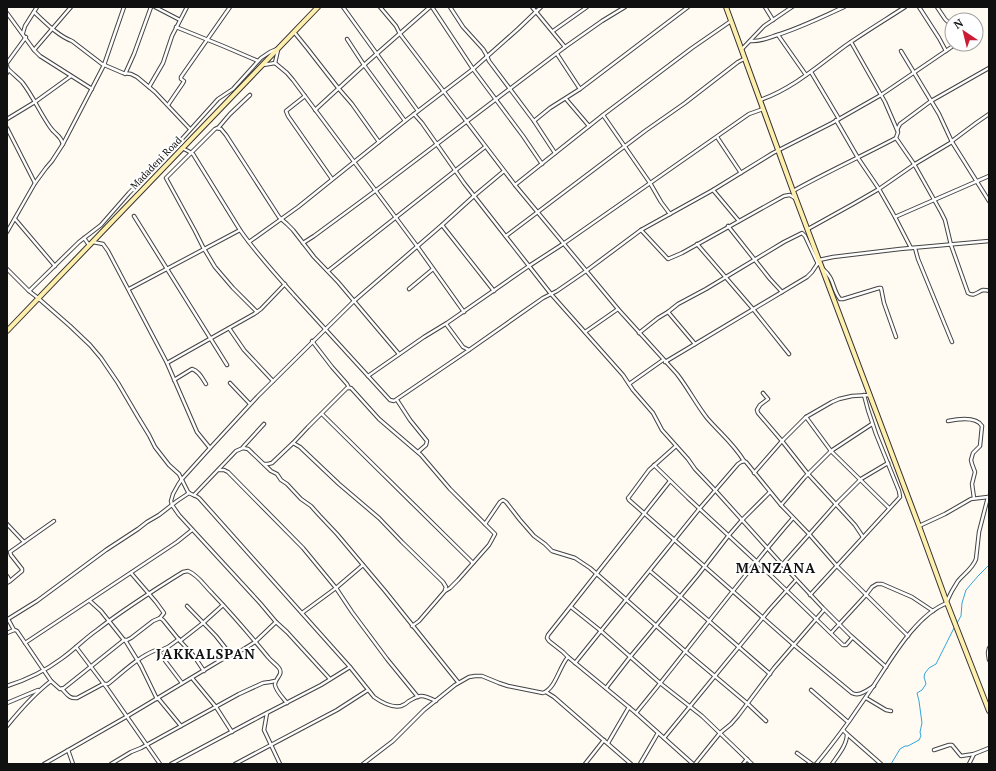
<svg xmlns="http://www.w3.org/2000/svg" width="996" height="771" font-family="'PT Serif',serif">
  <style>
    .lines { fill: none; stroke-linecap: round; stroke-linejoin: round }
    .stream { stroke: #33a5d8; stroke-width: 1 }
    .street-casing { stroke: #434343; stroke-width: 4.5 }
    .secondary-casing { stroke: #323232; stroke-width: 6 }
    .street { stroke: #fff; stroke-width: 2.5 }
    .secondary { stroke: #ffefad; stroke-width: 4 }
    .labels { text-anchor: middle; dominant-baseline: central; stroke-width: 4; stroke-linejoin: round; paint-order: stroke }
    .street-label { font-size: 10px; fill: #101010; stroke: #fff }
    .district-label { font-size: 14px; font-weight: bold; letter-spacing: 1px; fill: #101010; stroke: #fff }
  </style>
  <rect width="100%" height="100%" fill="#fffbf2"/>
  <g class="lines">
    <g class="stream">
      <polyline points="957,623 961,616 962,603 966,590 978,576 989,565"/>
      <polyline points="891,764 900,749 905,746 908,746 919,740 921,736 920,732 922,723 919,701 917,693 922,690 926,684 924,677 925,673 929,668 936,664 954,628"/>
    </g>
    <defs>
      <g id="street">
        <polyline points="155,7 180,20"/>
        <polyline points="343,7 418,111"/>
        <path d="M380,7L396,26L400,34L515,185L618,309L677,374C688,388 696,404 707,418C719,432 734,444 744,461"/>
        <polyline points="432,7 473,69 523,136 542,164"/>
        <polyline points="450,7 463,27 483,49 486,54 489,61 534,121 555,153"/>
        <polyline points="532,7 565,47"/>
        <polyline points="765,7 773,20"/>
        <polyline points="919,7 939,38 946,51"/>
        <polyline points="937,7 945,19 952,26"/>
        <path d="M34,12C45,22 58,36 72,41L102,64L123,73L131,74L137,77L155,92L190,129"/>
        <polyline points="7,13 34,50 40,56 92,89"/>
        <polyline points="176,27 223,46 258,61"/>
        <polyline points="553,31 587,7"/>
        <polyline points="294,32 307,48 339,89 352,104 379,142"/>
        <polyline points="23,33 25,26 37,7"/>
        <polyline points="778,35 806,75"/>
        <polyline points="347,39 364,65 405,121"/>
        <path d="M750,41C760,42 768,38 777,35C800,28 822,17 844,7"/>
        <path d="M851,42L885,102L898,132L896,138L914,164L941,212L945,220L951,245L968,293C974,297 977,292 983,290C985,290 987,290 989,291"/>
        <polyline points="742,49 764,26 792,7"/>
        <polyline points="34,50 71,7"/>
        <polyline points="901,51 939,114 952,142 989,201"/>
        <polyline points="557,54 580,89"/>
        <polyline points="7,63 26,37"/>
        <polyline points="275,63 287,73 293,80 417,246 464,312"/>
        <polyline points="275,63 278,50"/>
        <polyline points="263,65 275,63"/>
        <polyline points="7,66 8,71 7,73"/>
        <path d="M8,69C13,74 18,78 22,82C33,96 40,113 50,127C55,135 60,134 63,144"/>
        <polyline points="811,72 839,119"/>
        <polyline points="125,74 134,54 151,7"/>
        <polyline points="149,87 163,63 172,36 187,7"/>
        <polyline points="305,96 286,111 288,116 332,179"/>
        <polyline points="566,99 589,126"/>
        <path d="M760,100C792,89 818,66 845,46C865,32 885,20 905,7"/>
        <polyline points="168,105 183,83 184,81 181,79 181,77 230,7"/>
        <polyline points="315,110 364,65 430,7"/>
        <polyline points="414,114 422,123 464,183 529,266 551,294 623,375 633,390 653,413 662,430 688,459 695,469 715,490 779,561 823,608 850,635 886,667"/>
        <polyline points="603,115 650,183 661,202 670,214"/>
        <polyline points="7,119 35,102 71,76"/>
        <polyline points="836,120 858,158 879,189 895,217 911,248"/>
        <polyline points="534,121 550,108 580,89 688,7"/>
        <polyline points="7,128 35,183"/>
        <polyline points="218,128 230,114 250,95"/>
        <polyline points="897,130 900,124 931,101 989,68"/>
        <polyline points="717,137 741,173"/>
        <polyline points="952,141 976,123 989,114"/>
        <path d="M182,148L188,151L193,154L240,230C256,253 276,275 295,296C327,331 359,366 390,400L394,401L469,350L543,298L557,291L586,271L641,230L713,190L773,153L832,123L881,95L956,44"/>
        <polyline points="515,185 603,115 692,48 731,21"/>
        <polyline points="713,190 739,221"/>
        <path d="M793,191C827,172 862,156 896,138"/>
        <polyline points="134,216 227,365"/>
        <polyline points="895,217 989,176"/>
        <polyline points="15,219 55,266"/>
        <polyline points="442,225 494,291"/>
        <polyline points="728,226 770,279 782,292"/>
        <polyline points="808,229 853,204 879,189 915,164 952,142"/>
        <polyline points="641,230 668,259 682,253 784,196 790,195 796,199"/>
        <polyline points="7,232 35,183 46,168 52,161 63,144 89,94 104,65 124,7"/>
        <polyline points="506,236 645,131 685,103 738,62 744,59"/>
        <polyline points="84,238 89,245"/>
        <polyline points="93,242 103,244 108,251 167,363 197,432 210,448"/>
        <polyline points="249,242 298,207 405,121 473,69 518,29 541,7"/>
        <polyline points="303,243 314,236 375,191 565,47 602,21 625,7"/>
        <polyline points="697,244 753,309 789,354"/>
        <polyline points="915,248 918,259 952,342"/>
        <polyline points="819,260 833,257 900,249 989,241"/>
        <path d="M7,269L29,291L38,298L70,326L90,345L101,358L118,383L138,417L149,435L155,447L169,465L179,474L188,492C191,495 195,495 199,498L350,667L374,697C381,702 392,708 401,706C404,705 407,703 409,701C413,699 417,696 421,696C426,696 432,699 436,701"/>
        <path d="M823,269C835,279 832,289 840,299H843L879,288H881L884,303L896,337"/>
        <polyline points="328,271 485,147"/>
        <polyline points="129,289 240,230"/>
        <polyline points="409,289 433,269"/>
        <polyline points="29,291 79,242 101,225 129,193 172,150 218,99 233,89 261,58 270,52 277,49"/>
        <polyline points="257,312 233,288 215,267 203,247 195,231 166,178 215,129 217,128 221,129 226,135 279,217 287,224 293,230 314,257 338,282 399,354"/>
        <polyline points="668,312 695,344"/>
        <polyline points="446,324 463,347 469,350"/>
        <polyline points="229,328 244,350 273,381"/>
        <polyline points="585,332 618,309"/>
        <polyline points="639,333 658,318 668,312 678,304 706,289 784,242 802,233 805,236 818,264"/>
        <polyline points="312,341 332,367 347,384 349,388"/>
        <polyline points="665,362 807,277 812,272 818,263"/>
        <polyline points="167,363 254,314 261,309 285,284"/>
        <polyline points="368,376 424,337 447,323 529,266 563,244 749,114 763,109"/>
        <path d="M174,380L192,369C199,371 202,378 206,384"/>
        <polyline points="230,383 250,404"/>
        <polyline points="629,384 663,360"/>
        <polyline points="763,393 768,399 760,405 757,410 758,413 782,441 808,474 855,525 863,537"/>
        <polyline points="397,400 410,420 427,441 426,445 418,452"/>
        <polyline points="322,414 473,563"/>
        <polyline points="806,417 831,451 889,508"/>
        <path d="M948,421C958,419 976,416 982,426L980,446L973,453L971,460L972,464L975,472L972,484L974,498"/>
        <polyline points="293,443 300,447 339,484 379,518 402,542 443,582 446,587 445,590"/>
        <path d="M676,446L649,470L629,497L628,498L629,500L794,645L852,693C859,697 867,690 874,686"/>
        <polyline points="243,447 264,424"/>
        <polyline points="264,464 268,464 272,463 293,443 308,427 347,388 351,388 379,419 421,455 450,489 495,534 489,545 458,580 450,588 445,591 419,621 412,626"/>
        <polyline points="654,465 688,498 756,561 843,645 846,645 852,638"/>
        <polyline points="219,470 224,470 228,472 303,548 336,588 352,612 387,659 418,697"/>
        <polyline points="754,473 782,441 806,417 832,402 839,399 852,396 870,395"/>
        <polyline points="194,495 236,451 243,448 248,449 271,471 277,474 281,480 287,484 301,499 311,506 320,516 337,534 385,591 458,682"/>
        <polyline points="781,505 805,477 831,451 872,424"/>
        <polyline points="7,524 24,542"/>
        <polyline points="485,524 500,502 503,500 506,502 520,520 534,536 545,544 552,551 575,558 590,568 685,651 748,704 766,721"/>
        <polyline points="919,526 945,514 971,499 988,497"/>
        <polyline points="782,565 821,521 836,504 861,479 888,463"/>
        <polyline points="650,571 709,621 770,674"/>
        <polyline points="7,576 10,581 7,583"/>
        <polyline points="10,581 22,571 22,569 11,555 10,552 54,521"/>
        <polyline points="810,595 900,497 899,491 876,434 868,410 864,395"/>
        <polyline points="90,601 101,611 124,640 127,640 131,638 153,621 160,618 164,613 156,602 131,573"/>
        <path d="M947,601C950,594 954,587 958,581C964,574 973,568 976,559L979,532L988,497"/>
        <polyline points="187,606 216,636 231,655"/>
        <polyline points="571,607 601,631 660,683 702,716 752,764"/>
        <polyline points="302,613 336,588 363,565"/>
        <polyline points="160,618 163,620 180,641 194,656 204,671"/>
        <polyline points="8,619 37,601 106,550 138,529 147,522 159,515 177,501 189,493"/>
        <polyline points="7,633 14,630"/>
        <polyline points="831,633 866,595 872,587 877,584 882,584 912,597 933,611"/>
        <polyline points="125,640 141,666 157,699"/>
        <polyline points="180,641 203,623 223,605"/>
        <polyline points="25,643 177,542 192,530"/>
        <polyline points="76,647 107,688 160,764"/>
        <polyline points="989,648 988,653 989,660"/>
        <polyline points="159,651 160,654 182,683"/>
        <polyline points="568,657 563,652 549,641 547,638 548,635 670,481"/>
        <polyline points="575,663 700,508 738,464 741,462 744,461 746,462 781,505 809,534 837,566 908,636"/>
        <polyline points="192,678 216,707 232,732"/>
        <polyline points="330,679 287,632 276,622 260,603 179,515 172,505 171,501 173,494 178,485 182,479 210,448 258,396 354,301 442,225 474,196 504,171"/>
        <polyline points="51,681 60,689 64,688 124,640"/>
        <path d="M7,686C26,680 45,671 61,659C74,650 84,639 97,630C124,609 154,590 183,572L188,571C198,575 204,585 211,592C231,613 250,635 268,657C271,661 276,664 279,668C284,675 274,679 275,685C276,691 283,698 287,703"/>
        <polyline points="606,688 630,657 698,575 729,535 742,520 770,492"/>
        <path d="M62,689C67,694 69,699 77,698L103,684H108C123,672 138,657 156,650L159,651L168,647L179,639"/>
        <polyline points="811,690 848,722"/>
        <polyline points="546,692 554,697 631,764"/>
        <polyline points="158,698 181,726"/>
        <polyline points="866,698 886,710 891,711"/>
        <polyline points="7,703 38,690"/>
        <polyline points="267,713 264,730 280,764"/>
        <path d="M636,713C689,649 738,581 793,518"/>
        <path d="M7,726C20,710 34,694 51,681L17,631L15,630H14L8,619"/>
        <polyline points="847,734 881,764"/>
        <polyline points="664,738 770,609 796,580"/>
        <polyline points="608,743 629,707"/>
        <polyline points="68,750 73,764"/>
        <polyline points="934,750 949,745 952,745 961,756 974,754"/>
        <polyline points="797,753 812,764"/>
        <polyline points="44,764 126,717 221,660 244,649 255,642 276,622"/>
        <polyline points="111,764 131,752 141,748 239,694 263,683 270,682 275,681"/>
        <polyline points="171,764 261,716 321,685 350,667"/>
        <polyline points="235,764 337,710 368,690"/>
        <path d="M363,764L393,741L424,710L455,685L469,677L475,676H482L499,683L508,686L543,693C556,688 559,667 568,657L636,713L693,764"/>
        <polyline points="585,764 604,740"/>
        <polyline points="640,764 658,733"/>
        <polyline points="695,764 720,733 731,724 738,716 774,668 824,610"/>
        <polyline points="743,764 747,759"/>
        <path d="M816,764C828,750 839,735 850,720C858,708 866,697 874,685C892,658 916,615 947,603"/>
        <path d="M832,764C838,755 847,745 847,734L843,730"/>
        <polyline points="969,764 974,754 989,748"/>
      </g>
      <g id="secondary">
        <polyline points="726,7 793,191 919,526 947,603 989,711"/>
        <polyline points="7,331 318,7"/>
      </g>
    </defs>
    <use href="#street" class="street-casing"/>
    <use href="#secondary" class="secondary-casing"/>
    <use href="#street" class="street"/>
    <use href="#secondary" class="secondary"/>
  </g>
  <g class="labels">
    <g class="street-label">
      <text transform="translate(156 163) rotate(-46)">Madadeni Road</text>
    </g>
    <g class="district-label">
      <text x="776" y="567">MANZANA</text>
      <text x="206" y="653">JAKKALSPAN</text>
    </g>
  </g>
  <rect width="996" height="771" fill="none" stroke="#101010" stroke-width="16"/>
  <g transform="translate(964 32) rotate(325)"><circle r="19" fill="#ffffff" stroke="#9f9f9f"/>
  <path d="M0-3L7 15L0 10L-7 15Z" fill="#cc1b34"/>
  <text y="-6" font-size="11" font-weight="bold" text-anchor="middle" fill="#101010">N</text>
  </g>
</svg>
